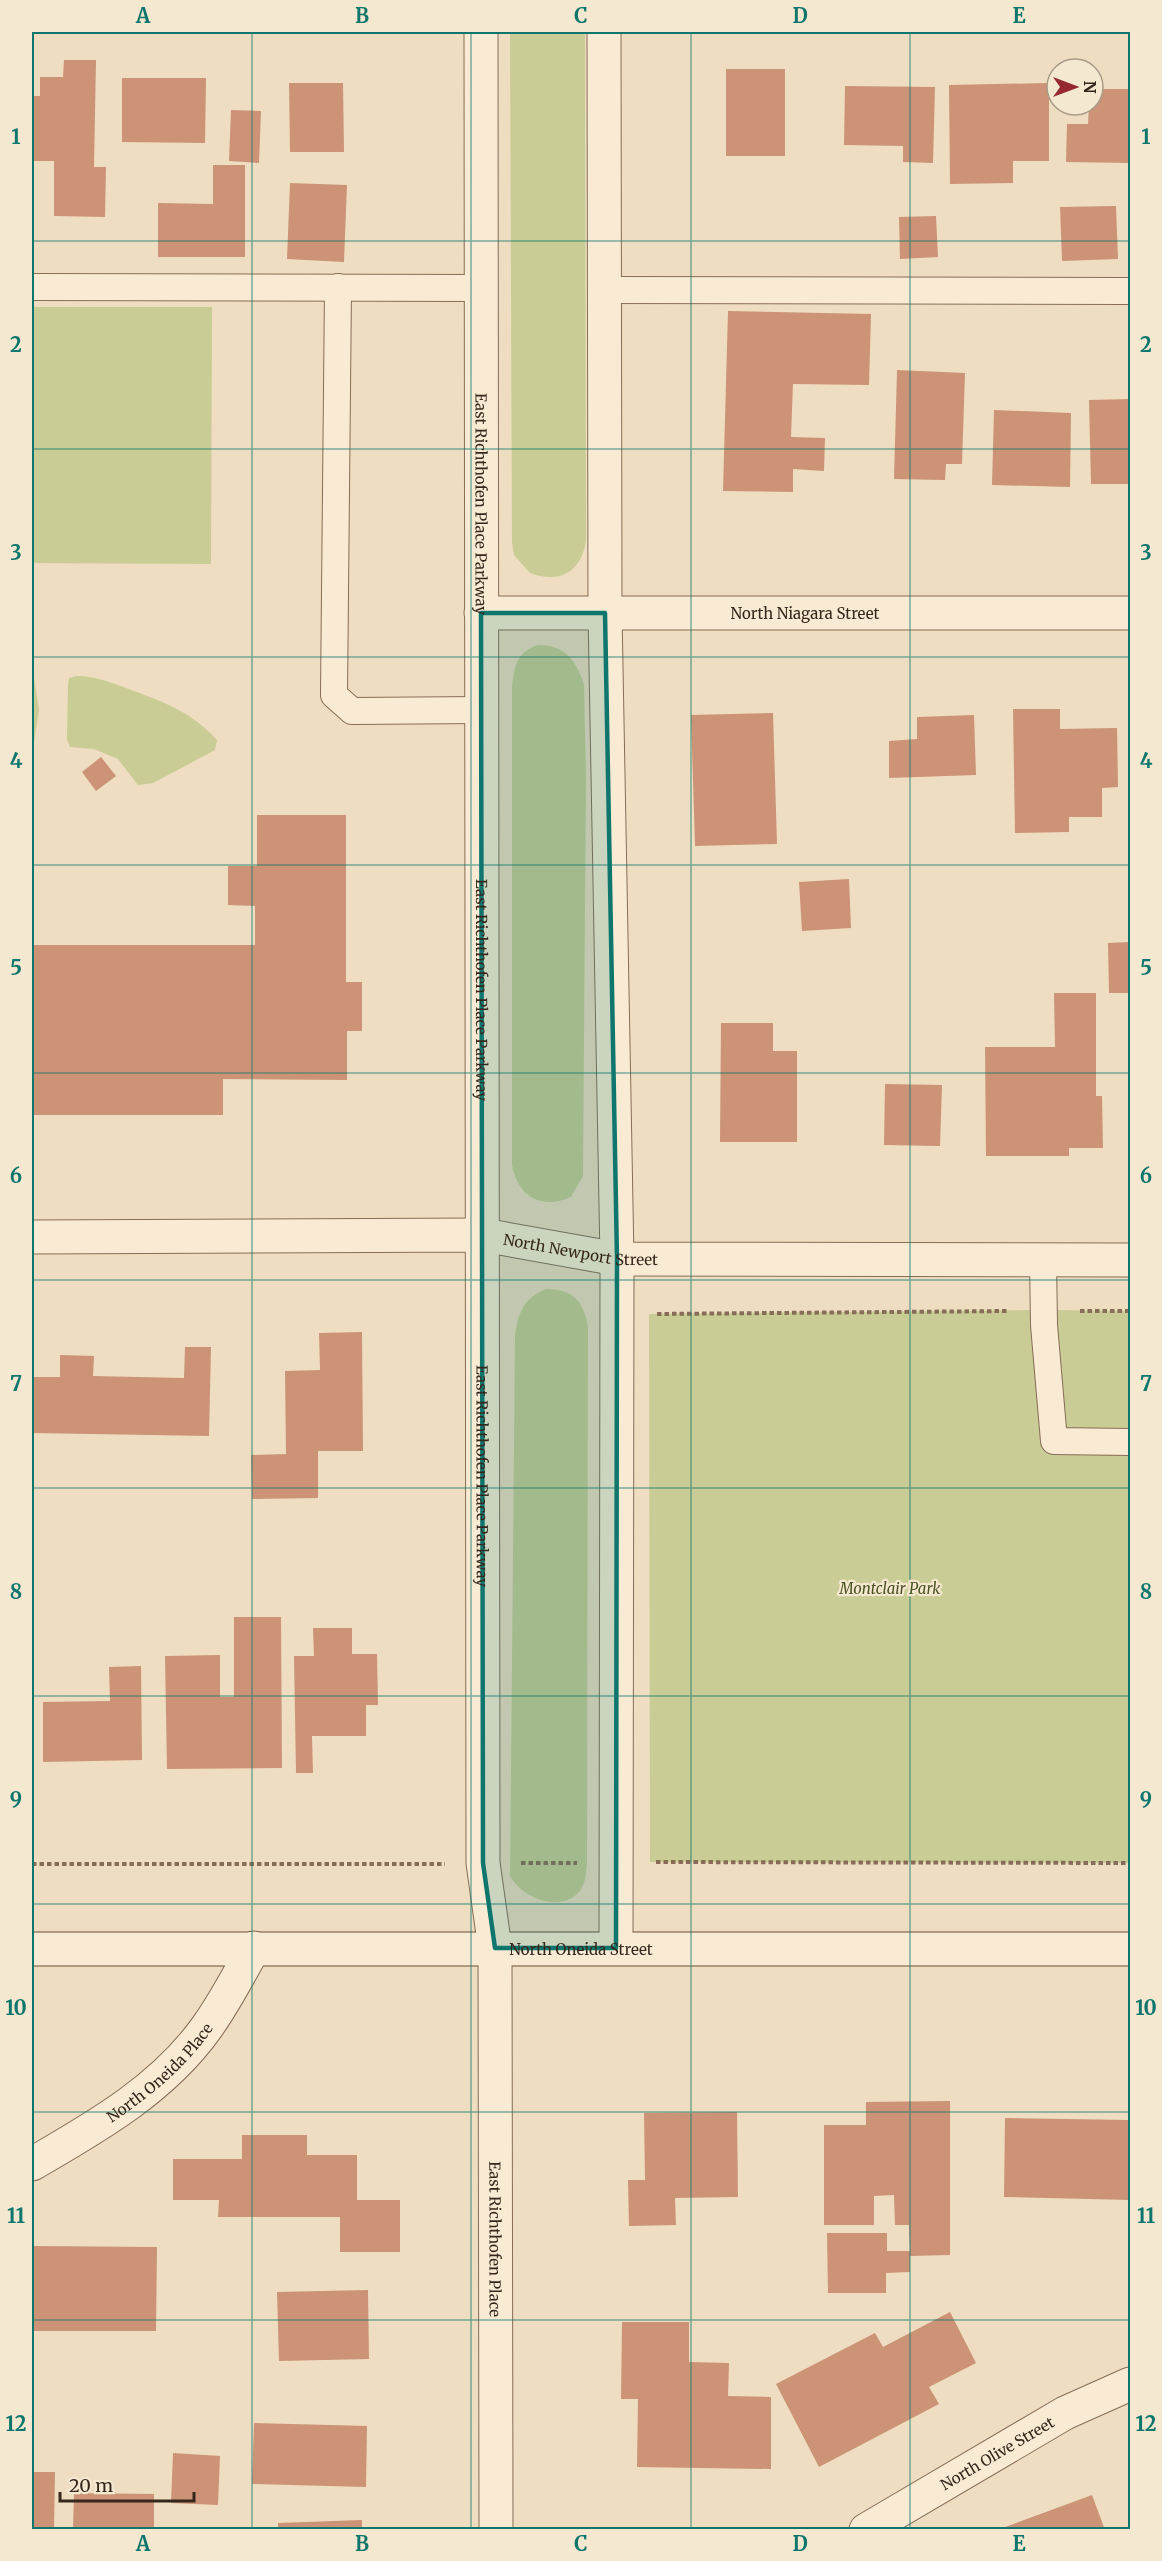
<svg xmlns="http://www.w3.org/2000/svg" width="1162" height="2561" font-family="Merriweather,serif">
  <style>
    .green { fill: #c9cc94 }
    .building { fill: #cc9376 }
    .lines { fill: none; stroke-linecap: round; stroke-linejoin: round }
    .lane-casing { stroke: #876d58; stroke-width: 28 }
    .street-casing { stroke: #876d58; stroke-width: 35 }
    .secondary-casing { stroke: #694f3b; stroke-width: 35 }
    .path { stroke: #876d58; stroke-width: 4; stroke-dasharray: 4.5 3; stroke-linecap: butt }
    .lane { stroke: #f9ebd3; stroke-width: 26 }
    .street { stroke: #f9ebd3; stroke-width: 33 }
    .secondary { stroke: #f9ebd3; stroke-width: 33 }
    .marked { fill: #0f766e; fill-opacity: 0.2; stroke: #0f766e; stroke-width: 4.5; stroke-linejoin: round }
    .grid { fill: none; stroke: #0f766e; stroke-width: 1.5; stroke-opacity: 0.55 }
    .labels { text-anchor: middle; dominant-baseline: central; stroke-width: 4.5; stroke-linejoin: round; paint-order: stroke }
    .street-label { font-size: 15px; fill: #36271d; stroke: #f5e8d0 }
    .park-label { font-size: 15px; font-style: italic; fill: #4a5323; stroke: #f5e8d0 }
    .neatline { fill: none; stroke: #0f766e; stroke-width: 2 }
    .grid-label { font-size: 20px; text-anchor: middle; font-weight: bold; fill: #0f766e }
  </style>
  <rect width="100%" height="100%" fill="#eeddc0"/>
  <g class="green">
    <path d="M510,32H585L586,541C581,572 560,584 530,573L514,555L512,542Z"/>
    <polygon points="32,307 212,307 211,564 32,563"/>
    <path d="M538,645C565,645 576,660 584,685L586,778L583,1176L571,1197C541,1210 518,1197 512,1165V687C514,666 517,652 538,645Z"/>
    <polygon points="32,665 39,710 32,755"/>
    <path d="M77,676C94,676 109,682 126,688C161,701 191,711 217,740L215,750L153,783L138,785L118,759L94,749L70,747L67,739L68,685L69,678Z"/>
    <path d="M546,1289C572,1289 583,1300 588,1326L587,1863C586,1872 586,1883 580,1891C561,1914 522,1898 510,1876L515,1336C518,1314 523,1298 546,1289Z"/>
    <polygon points="1043,1310 1130,1311 1130,1863 650,1862 649,1314"/>
  </g>
  <g class="building">
    <polygon points="64,60 96,60 94,167 106,167 105,217 54,216 54,161 32,161 32,96 40,96 40,77 63,77"/>
    <rect x="726" y="69" width="59" height="87"/>
    <polygon points="122,78 206,78 205,143 122,142"/>
    <polygon points="289,83 343,83 344,152 290,152"/>
    <polygon points="1049,83 1049,161 1013,161 1013,183 950,184 949,85"/>
    <polygon points="845,86 935,87 933,163 903,162 903,146 844,145"/>
    <polygon points="1093,89 1130,89 1130,163 1066,162 1067,124 1088,124 1089,105 1093,105"/>
    <polygon points="231,110 261,111 259,163 229,161"/>
    <polygon points="213,165 245,165 245,257 158,257 158,203 213,204"/>
    <polygon points="290,183 347,185 344,262 287,259"/>
    <polygon points="1116,206 1118,259 1062,261 1060,207"/>
    <polygon points="936,216 938,257 900,259 899,217"/>
    <polygon points="728,311 871,314 869,385 793,384 791,437 825,438 824,471 793,469 793,492 723,491"/>
    <polygon points="897,370 965,373 962,464 946,464 945,480 894,479"/>
    <polygon points="1130,399 1130,484 1091,484 1089,400"/>
    <polygon points="994,410 1071,413 1070,487 992,485"/>
    <polygon points="1013,709 1060,709 1060,729 1117,728 1118,787 1102,788 1102,817 1069,817 1069,832 1015,833"/>
    <polygon points="773,713 777,844 695,846 691,715"/>
    <polygon points="974,715 976,775 889,778 889,741 917,739 917,717"/>
    <polygon points="101,757 116,776 96,791 82,772"/>
    <polygon points="257,815 346,815 346,982 362,982 362,1031 347,1031 347,1080 223,1079 223,1115 32,1115 32,945 255,945 255,906 228,905 228,866 257,866"/>
    <polygon points="849,879 851,928 802,931 799,882"/>
    <polygon points="1130,942 1130,993 1109,993 1108,943"/>
    <polygon points="1054,993 1096,993 1096,1096 1102,1096 1103,1148 1069,1148 1069,1156 986,1156 985,1047 1055,1047"/>
    <polygon points="721,1023 773,1023 773,1051 797,1051 797,1142 720,1142"/>
    <polygon points="885,1084 942,1085 940,1146 884,1145"/>
    <polygon points="362,1332 363,1451 318,1451 318,1498 252,1499 251,1455 286,1454 285,1371 320,1370 319,1333"/>
    <polygon points="185,1347 211,1347 209,1436 33,1433 34,1377 60,1377 60,1355 94,1356 93,1376 184,1378"/>
    <polygon points="234,1617 281,1617 282,1768 167,1769 165,1656 220,1655 220,1697 234,1697"/>
    <polygon points="313,1628 352,1628 352,1654 377,1654 378,1705 366,1705 366,1736 312,1736 313,1773 296,1773 294,1656 314,1656"/>
    <polygon points="141,1666 142,1760 43,1762 43,1702 110,1701 109,1667"/>
    <polygon points="950,2101 950,2255 910,2256 910,2272 886,2273 886,2293 828,2293 827,2233 887,2233 887,2251 910,2251 909,2225 895,2225 894,2195 874,2196 874,2225 824,2225 824,2125 866,2125 866,2102"/>
    <polygon points="737,2112 738,2197 675,2198 676,2225 629,2226 628,2180 645,2180 644,2113"/>
    <polygon points="1005,2118 1130,2120 1130,2200 1004,2197"/>
    <polygon points="242,2135 307,2135 307,2155 357,2155 357,2200 400,2200 400,2252 340,2252 340,2217 218,2217 219,2200 173,2200 173,2159 242,2159"/>
    <polygon points="32,2246 157,2247 156,2331 32,2331"/>
    <polygon points="368,2290 369,2359 279,2361 277,2292"/>
    <polygon points="950,2312 976,2363 929,2387 939,2404 819,2467 776,2384 875,2333 883,2347"/>
    <polygon points="622,2322 689,2322 689,2362 729,2363 728,2396 771,2397 771,2469 637,2467 638,2399 621,2399"/>
    <polygon points="254,2423 367,2426 366,2487 252,2484"/>
    <polygon points="173,2453 220,2456 218,2505 171,2503"/>
    <polygon points="32,2472 55,2472 54,2530 32,2530"/>
    <polygon points="74,2493 154,2494 154,2530 73,2530"/>
    <polygon points="1092,2495 1105,2530 1000,2530 1000,2529"/>
    <polygon points="362,2520 362,2530 278,2530 278,2523"/>
  </g>
  <g class="lines">
    <defs>
      <g id="lane">
        <polyline points="32,287 481,288"/>
        <polyline points="338,287 334,695 352,711 481,710"/>
        <polyline points="603,290 1130,291"/>
        <polyline points="1043,1260 1044,1325 1054,1441 1130,1442"/>
      </g>
      <g id="street">
        <path id="s1" d="M481,32L483,1863L495,1948L496,2530"/>
        <polyline points="604,32 605,613 617,1259 616,1948"/>
        <path id="s2" d="M481,613H1130"/>
        <path id="s3" d="M32,1237L483,1235L617,1259L1130,1260"/>
        <path id="s4" d="M32,2164C96,2127 163,2089 207,2027C225,2002 239,1974 254,1948"/>
        <path id="s5" d="M866,2530L1065,2413L1130,2384"/>
      </g>
      <g id="secondary">
        <path id="s6" d="M32,1949H1130"/>
      </g>
    </defs>
    <use href="#lane" class="lane-casing"/>
    <use href="#street" class="street-casing"/>
    <use href="#secondary" class="secondary-casing"/>
    <g class="path">
      <polyline points="1080,1311 1130,1311"/>
      <polyline points="657,1314 1009,1311"/>
      <polyline points="656,1862 1130,1863"/>
      <polyline points="521,1863 577,1863"/>
      <polyline points="32,1864 445,1864"/>
    </g>
    <use href="#lane" class="lane"/>
    <use href="#street" class="street"/>
    <use href="#secondary" class="secondary"/>
  </g>
  <path class="marked" d="M481,613H605L617,1259L616,1948H495L483,1863Z"/>
  <path class="grid" d="M252,32V2530M471,32V2530M691,32V2530M910,32V2530M32,241H1130M32,449H1130M32,657H1130M32,865H1130M32,1073H1130M32,1280H1130M32,1488H1130M32,1696H1130M32,1904H1130M32,2112H1130M32,2320H1130"/>
  <g class="labels">
    <g class="street-label">
      <text stroke="none"><textPath href="#s1" startOffset="472">East Richthofen Place Parkway</textPath></text>
      <text stroke="none"><textPath href="#s2" startOffset="324">North Niagara Street</textPath></text>
      <text stroke="none"><textPath href="#s1" startOffset="958">East Richthofen Place Parkway</textPath></text>
      <text stroke="none"><textPath href="#s3" startOffset="550">North Newport Street</textPath></text>
      <text stroke="none"><textPath href="#s1" startOffset="1444">East Richthofen Place Parkway</textPath></text>
      <text stroke="none"><textPath href="#s6" startOffset="549">North Oneida Street</textPath></text>
      <text stroke="none"><textPath href="#s4" startOffset="158">North Oneida Place</textPath></text>
      <text stroke="none"><textPath href="#s1" startOffset="2208">East Richthofen Place</textPath></text>
      <text stroke="none"><textPath href="#s5" startOffset="152">North Olive Street</textPath></text>
    </g>
    <g class="park-label">
      <text x="890" y="1588">Montclair Park</text>
    </g>
  </g>
  <rect width="1162" height="2561" fill="none" stroke="#f5e8d0" stroke-width="66"/>
  <g transform="translate(1075 87) rotate(90)"><circle r="28" fill="#f5e8d0" stroke="#a99b88" stroke-width="1.5"/>
  <path d="M0-4.5L10 22L0 15L-10 22Z" fill="#962831"/>
  <text y="-9" font-size="16" font-weight="bold" text-anchor="middle" fill="#36271d">N</text>
  </g>
  <path d="M60 2492v9h134v-9" fill="none" stroke="#36271d" stroke-width="3"/>
  <text x="69" y="2492" font-size="18" fill="#36271d" stroke="#f5e8d0" stroke-width="4.5" paint-order="stroke">20 m</text>
  <rect x="33" y="33" width="1096" height="2495" class="neatline"/>
  <g class="grid-label">
    <text x="143" y="23">A</text>
    <text x="362" y="23">B</text>
    <text x="581" y="23">C</text>
    <text x="800" y="23">D</text>
    <text x="1019" y="23">E</text>
    <text x="16" y="144">1</text>
    <text x="1146" y="144">1</text>
    <text x="16" y="352">2</text>
    <text x="1146" y="352">2</text>
    <text x="16" y="560">3</text>
    <text x="1146" y="560">3</text>
    <text x="16" y="768">4</text>
    <text x="1146" y="768">4</text>
    <text x="16" y="975">5</text>
    <text x="1146" y="975">5</text>
    <text x="16" y="1183">6</text>
    <text x="1146" y="1183">6</text>
    <text x="16" y="1391">7</text>
    <text x="1146" y="1391">7</text>
    <text x="16" y="1599">8</text>
    <text x="1146" y="1599">8</text>
    <text x="16" y="1807">9</text>
    <text x="1146" y="1807">9</text>
    <text x="16" y="2015">10</text>
    <text x="1146" y="2015">10</text>
    <text x="16" y="2223">11</text>
    <text x="1146" y="2223">11</text>
    <text x="16" y="2431">12</text>
    <text x="1146" y="2431">12</text>
    <text x="143" y="2551">A</text>
    <text x="362" y="2551">B</text>
    <text x="581" y="2551">C</text>
    <text x="800" y="2551">D</text>
    <text x="1019" y="2551">E</text>
  </g>
</svg>
